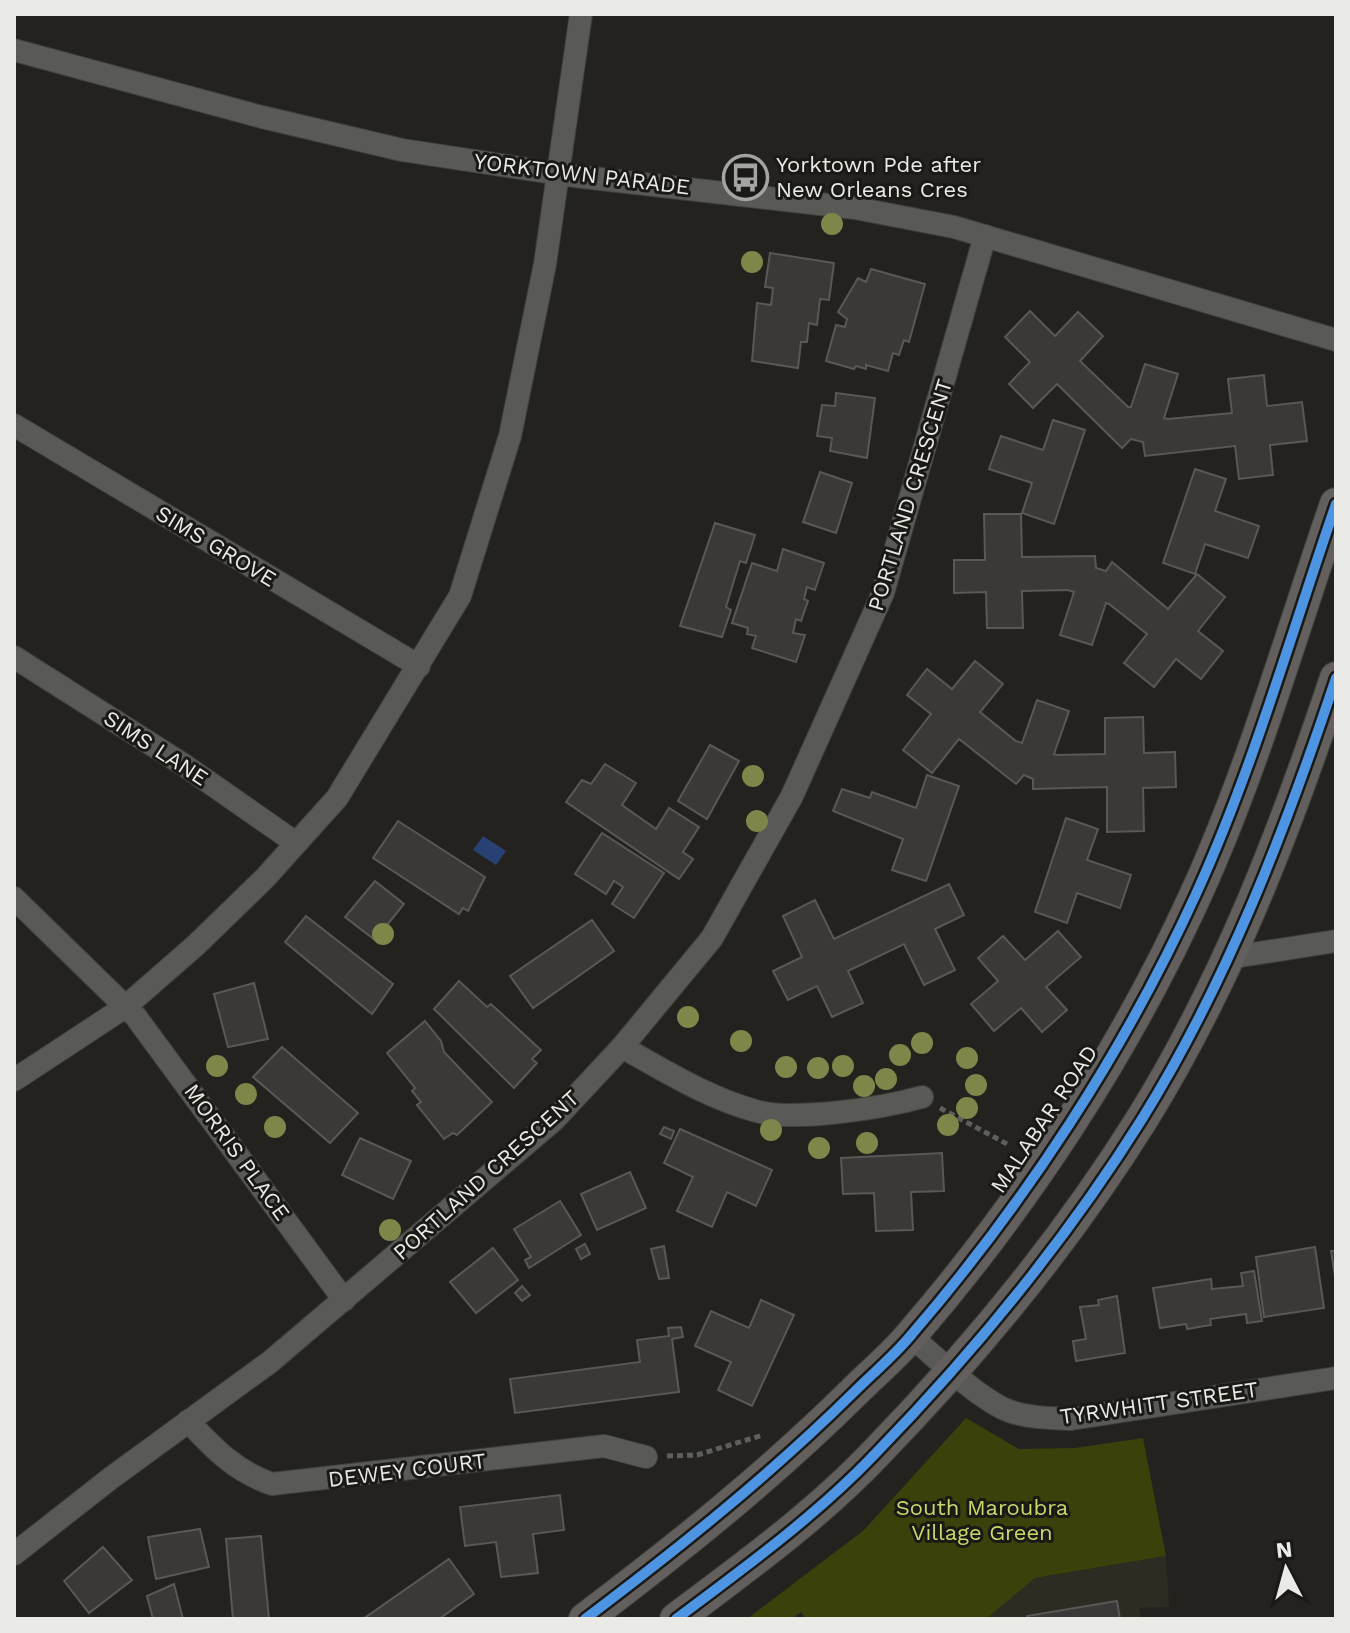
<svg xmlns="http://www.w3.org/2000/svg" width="1350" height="1633" font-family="'Work Sans',sans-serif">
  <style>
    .built { fill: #2d2b22 }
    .green { fill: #3c400a }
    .water { fill: #284175 }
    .building { fill: #3a3937; stroke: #595855; stroke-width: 2 }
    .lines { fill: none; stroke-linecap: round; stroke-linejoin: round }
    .street-casing { stroke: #40403d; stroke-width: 24 }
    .secondary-casing { stroke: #40403d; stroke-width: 34 }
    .path { stroke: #5e5e5b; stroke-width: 5; stroke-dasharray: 6 4; stroke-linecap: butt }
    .street { stroke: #595956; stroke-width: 22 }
    .secondary { stroke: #625f5c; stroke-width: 32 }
    .cycleway-casing { stroke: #1a1915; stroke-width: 15 }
    .cycleway { stroke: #4d94e3; stroke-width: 10 }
    .tree { fill: #7f8649 }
    .labels { text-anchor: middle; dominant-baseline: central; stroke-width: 6; stroke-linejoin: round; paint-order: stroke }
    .poi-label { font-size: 22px; fill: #eaeae7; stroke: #1a1915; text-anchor: start }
    .street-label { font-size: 22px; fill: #eaeae7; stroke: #1a1915 }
    .park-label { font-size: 22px; fill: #cbd76b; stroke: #1a1915 }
  </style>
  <rect width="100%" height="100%" fill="#23221f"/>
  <polygon class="built" points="1166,1556 1169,1607 1139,1608 1141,1619 986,1619 1035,1578"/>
  <polygon class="green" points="966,1418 1019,1449 1075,1448 1143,1438 1166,1556 1035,1578 986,1619 806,1619 801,1612 792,1619 747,1619 864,1530"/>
  <polygon class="water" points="483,836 506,851 496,865 473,850"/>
  <g class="building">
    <polygon points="770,253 834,263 829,300 820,299 817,325 809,323 807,342 801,342 798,368 752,361 757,303 771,305 773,288 765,287"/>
    <polygon points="871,269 925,284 909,342 904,340 899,355 893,353 888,371 866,365 866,369 856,366 854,369 826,361 836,325 845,327 847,319 838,312 858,278 866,282"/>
    <polygon points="1030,311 1055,336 1078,312 1103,336 1080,361 1128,407 1131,407 1145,364 1178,374 1164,418 1168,419 1232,413 1228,379 1264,375 1267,406 1302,402 1307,441 1270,445 1273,475 1239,479 1235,446 1145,456 1143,442 1131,439 1122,448 1057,384 1033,408 1009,384 1030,362 1005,337"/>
    <polygon points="836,393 875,398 867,458 830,451 832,438 817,436 822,405 835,406"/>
    <polygon points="1053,420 1085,430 1054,524 1022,513 1032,483 989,469 1001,436 1043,450"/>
    <polygon points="1195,469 1226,479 1215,511 1259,526 1248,558 1205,544 1195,574 1163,563"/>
    <polygon points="820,472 852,483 836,533 803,522"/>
    <polygon points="984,514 1021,514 1022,557 1095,556 1096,568 1106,571 1112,562 1168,609 1197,574 1225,597 1198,631 1223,651 1201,679 1176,659 1154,687 1124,663 1147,634 1109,604 1106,603 1092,645 1060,635 1074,592 1068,590 1022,591 1023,628 987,628 986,592 954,593 954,560 985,560"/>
    <polygon points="715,523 755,535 746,563 740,561 726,607 731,610 722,637 680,626"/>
    <polygon points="783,549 824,563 815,590 807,587 804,599 808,601 801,621 796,619 793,633 805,635 796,662 752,648 756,636 747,634 748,628 732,623 752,563 777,571"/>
    <polygon points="975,661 1003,684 980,712 1016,741 1022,743 1037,700 1069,711 1054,754 1057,755 1105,754 1105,718 1143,717 1144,753 1175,752 1176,787 1143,788 1144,831 1107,832 1107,787 1033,789 1033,779 1024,775 1016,784 959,739 932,773 903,750 931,714 907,695 927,669 952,689"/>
    <polygon points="710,745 739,761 707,819 678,801"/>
    <polygon points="605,764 636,783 622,805 656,829 669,808 699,827 683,852 693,859 679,879 566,802 582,780 591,784"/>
    <polygon points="927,775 959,786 926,881 892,870 903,839 833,811 842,789 870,798 872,792 916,808"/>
    <polygon points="1066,818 1098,829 1087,860 1131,875 1120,908 1077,893 1067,923 1035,912"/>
    <polygon points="398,821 485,877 468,911 463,908 459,914 373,858"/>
    <polygon points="602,833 664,873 634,918 612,904 623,887 614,881 606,894 575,874"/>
    <polygon points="375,881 404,904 375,940 345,917"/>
    <polygon points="949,884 964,915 935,929 955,970 924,985 904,944 848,971 863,1003 832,1017 817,986 788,1000 773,971 802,957 783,916 815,900 834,939"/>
    <polygon points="306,916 393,984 372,1014 285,942"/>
    <polygon points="592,920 614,951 533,1008 510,976"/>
    <polygon points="1058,931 1081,957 1046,987 1067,1010 1042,1032 1021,1008 994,1031 971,1004 998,981 978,958 1003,936 1025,960"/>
    <polygon points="459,981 487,1007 491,1004 541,1050 532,1059 537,1063 514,1088 434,1009"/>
    <polygon points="254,983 268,1039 228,1047 214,994"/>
    <polygon points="425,1021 441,1041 444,1052 492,1102 457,1135 453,1133 444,1139 417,1105 421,1102 412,1091 415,1088 387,1053"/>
    <polygon points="282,1047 358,1113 330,1143 253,1077"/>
    <polygon points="664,1127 674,1131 671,1139 660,1134"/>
    <polygon points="680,1129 772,1170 756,1206 727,1192 712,1227 677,1211 693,1177 664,1163"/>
    <polygon points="360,1138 411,1161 393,1199 342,1175"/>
    <polygon points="942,1153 944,1191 911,1192 913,1230 876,1231 874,1193 843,1194 841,1158"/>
    <polygon points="630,1172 646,1208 597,1230 581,1194"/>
    <polygon points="560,1201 581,1235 529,1268 525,1260 531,1257 514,1229"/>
    <polygon points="585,1244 590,1254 581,1259 576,1249"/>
    <polygon points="664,1246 669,1278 659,1279 651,1249"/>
    <polygon points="1315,1247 1324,1308 1264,1317 1256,1257"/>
    <polygon points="493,1248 518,1280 476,1313 450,1282"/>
    <polygon points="1331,1251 1336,1251 1336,1283"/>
    <polygon points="1254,1271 1262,1321 1247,1323 1246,1314 1210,1319 1211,1325 1187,1329 1186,1324 1160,1328 1153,1288 1211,1279 1212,1289 1243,1286 1241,1273"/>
    <polygon points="522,1286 530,1295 522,1301 515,1293"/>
    <polygon points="1117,1296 1125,1353 1076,1361 1073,1341 1086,1339 1080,1307 1099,1305 1098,1300"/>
    <polygon points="761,1300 794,1315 752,1406 718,1390 731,1362 695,1346 711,1311 749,1328"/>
    <polygon points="681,1327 683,1337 672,1339 679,1392 515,1413 510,1379 640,1362 637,1340 669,1336 668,1328"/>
    <polygon points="560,1495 564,1530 533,1534 538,1573 501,1577 496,1542 465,1546 460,1507"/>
    <polygon points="200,1529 209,1567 156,1579 148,1537"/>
    <polygon points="261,1536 269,1619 233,1619 226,1539"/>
    <polygon points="103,1547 132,1580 89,1613 64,1581"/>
    <polygon points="449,1559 474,1594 439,1619 363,1619"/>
    <polygon points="174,1584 183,1619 153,1619 147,1596"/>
    <polygon points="1117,1601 1120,1619 1027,1619 1027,1616"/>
  </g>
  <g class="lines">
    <defs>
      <g id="street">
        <polyline points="14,50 262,117 402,150 574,176 855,208 954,227 1336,340"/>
        <polyline points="14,425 419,666"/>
        <polyline points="14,657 184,765 296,843"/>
        <polyline points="14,898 136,1017 344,1300"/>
        <polyline points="1227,958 1336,941"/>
        <path d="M622,1047C665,1071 708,1098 756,1111C794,1122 883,1108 922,1097"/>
        <polyline points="14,1080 125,1007 196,945 265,878 337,798 460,596 510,436 545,264 581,14"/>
        <path d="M911,1336C935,1357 980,1400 1009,1411C1030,1418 1049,1418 1071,1419L1336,1378"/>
        <path d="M188,1421C214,1449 235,1471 272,1484L604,1446L646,1457"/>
        <polyline points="14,1554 111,1478 270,1362 554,1120 622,1047 712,938 792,796 883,593 985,236"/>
      </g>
      <g id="secondary">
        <path d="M585,1619C679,1548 770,1475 854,1392C873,1373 895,1355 912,1334C1025,1203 1124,1052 1196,894C1253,769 1291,634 1336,504"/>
        <path d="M676,1619C744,1568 816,1516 875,1454C974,1352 1067,1239 1142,1119C1227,982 1285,831 1336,678"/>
      </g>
    </defs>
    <use href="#street" class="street-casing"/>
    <use href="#secondary" class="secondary-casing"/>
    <g class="path">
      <polyline points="940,1108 1009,1145"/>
      <polyline points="667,1456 697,1455 763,1435"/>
    </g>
    <use href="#street" class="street"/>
    <use href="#secondary" class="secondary"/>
    <defs>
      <g id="cycleway">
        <path d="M585,1619C679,1548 770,1475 854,1392C873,1373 895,1355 912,1334C1025,1203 1124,1052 1196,894C1253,769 1291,634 1336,504"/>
        <path d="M676,1619C744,1568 816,1516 875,1454C974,1352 1067,1239 1142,1119C1227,982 1285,831 1336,678"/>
      </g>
    </defs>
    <use href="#cycleway" class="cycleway-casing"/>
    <use href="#cycleway" class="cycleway"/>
  </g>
  <g class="tree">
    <circle cx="832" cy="224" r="11"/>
    <circle cx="752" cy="262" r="11"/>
    <circle cx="753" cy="776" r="11"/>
    <circle cx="757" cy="821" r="11"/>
    <circle cx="383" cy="934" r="11"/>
    <circle cx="688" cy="1017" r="11"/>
    <circle cx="741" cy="1041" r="11"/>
    <circle cx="922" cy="1043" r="11"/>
    <circle cx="900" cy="1055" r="11"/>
    <circle cx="967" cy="1058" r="11"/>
    <circle cx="217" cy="1066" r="11"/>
    <circle cx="843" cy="1066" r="11"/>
    <circle cx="786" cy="1067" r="11"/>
    <circle cx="818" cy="1068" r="11"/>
    <circle cx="886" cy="1079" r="11"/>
    <circle cx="976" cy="1085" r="11"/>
    <circle cx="864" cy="1086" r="11"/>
    <circle cx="246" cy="1094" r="11"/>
    <circle cx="967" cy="1108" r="11"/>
    <circle cx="948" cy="1125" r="11"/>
    <circle cx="275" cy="1127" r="11"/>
    <circle cx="771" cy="1130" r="11"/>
    <circle cx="867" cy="1143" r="11"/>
    <circle cx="819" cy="1148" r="11"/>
    <circle cx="390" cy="1230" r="11"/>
  </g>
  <defs>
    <symbol id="bus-ring" viewBox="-11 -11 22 22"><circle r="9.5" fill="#1a1915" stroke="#a4a4a1" stroke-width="1.5"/><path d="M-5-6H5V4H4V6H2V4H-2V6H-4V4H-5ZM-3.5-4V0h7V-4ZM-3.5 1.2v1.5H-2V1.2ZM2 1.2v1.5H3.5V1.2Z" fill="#a4a4a1"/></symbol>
  </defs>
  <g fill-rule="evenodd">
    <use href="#bus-ring" x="720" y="152" width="51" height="51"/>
  </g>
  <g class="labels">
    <g class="poi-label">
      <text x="776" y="164">Yorktown Pde after<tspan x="776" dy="25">New Orleans Cres</tspan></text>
    </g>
    <g class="street-label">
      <text transform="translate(582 174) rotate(7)">YORKTOWN PARADE</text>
      <text transform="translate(910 495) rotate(-73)">PORTLAND CRESCENT</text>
      <text transform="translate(216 546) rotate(31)">SIMS GROVE</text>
      <text transform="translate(156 748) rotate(33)">SIMS LANE</text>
      <text transform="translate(1044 1119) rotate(-56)">MALABAR ROAD</text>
      <text transform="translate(237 1152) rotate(54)">MORRIS PLACE</text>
      <text transform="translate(486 1175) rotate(-42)">PORTLAND CRESCENT</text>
      <text transform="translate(1159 1403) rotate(-8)">TYRWHITT STREET</text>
      <text transform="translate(407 1470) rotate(-7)">DEWEY COURT</text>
    </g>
    <g class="park-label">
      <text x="982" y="1507">South Maroubra<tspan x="982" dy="25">Village Green</tspan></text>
    </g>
  </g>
  <rect width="1350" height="1633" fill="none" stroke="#eaeae7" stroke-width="32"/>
  <g transform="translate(1286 1569) rotate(354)" stroke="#1a1915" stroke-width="6" paint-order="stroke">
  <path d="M0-6L14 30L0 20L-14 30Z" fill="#eaeae7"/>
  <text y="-12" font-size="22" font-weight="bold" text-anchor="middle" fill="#eaeae7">N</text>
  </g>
</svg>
